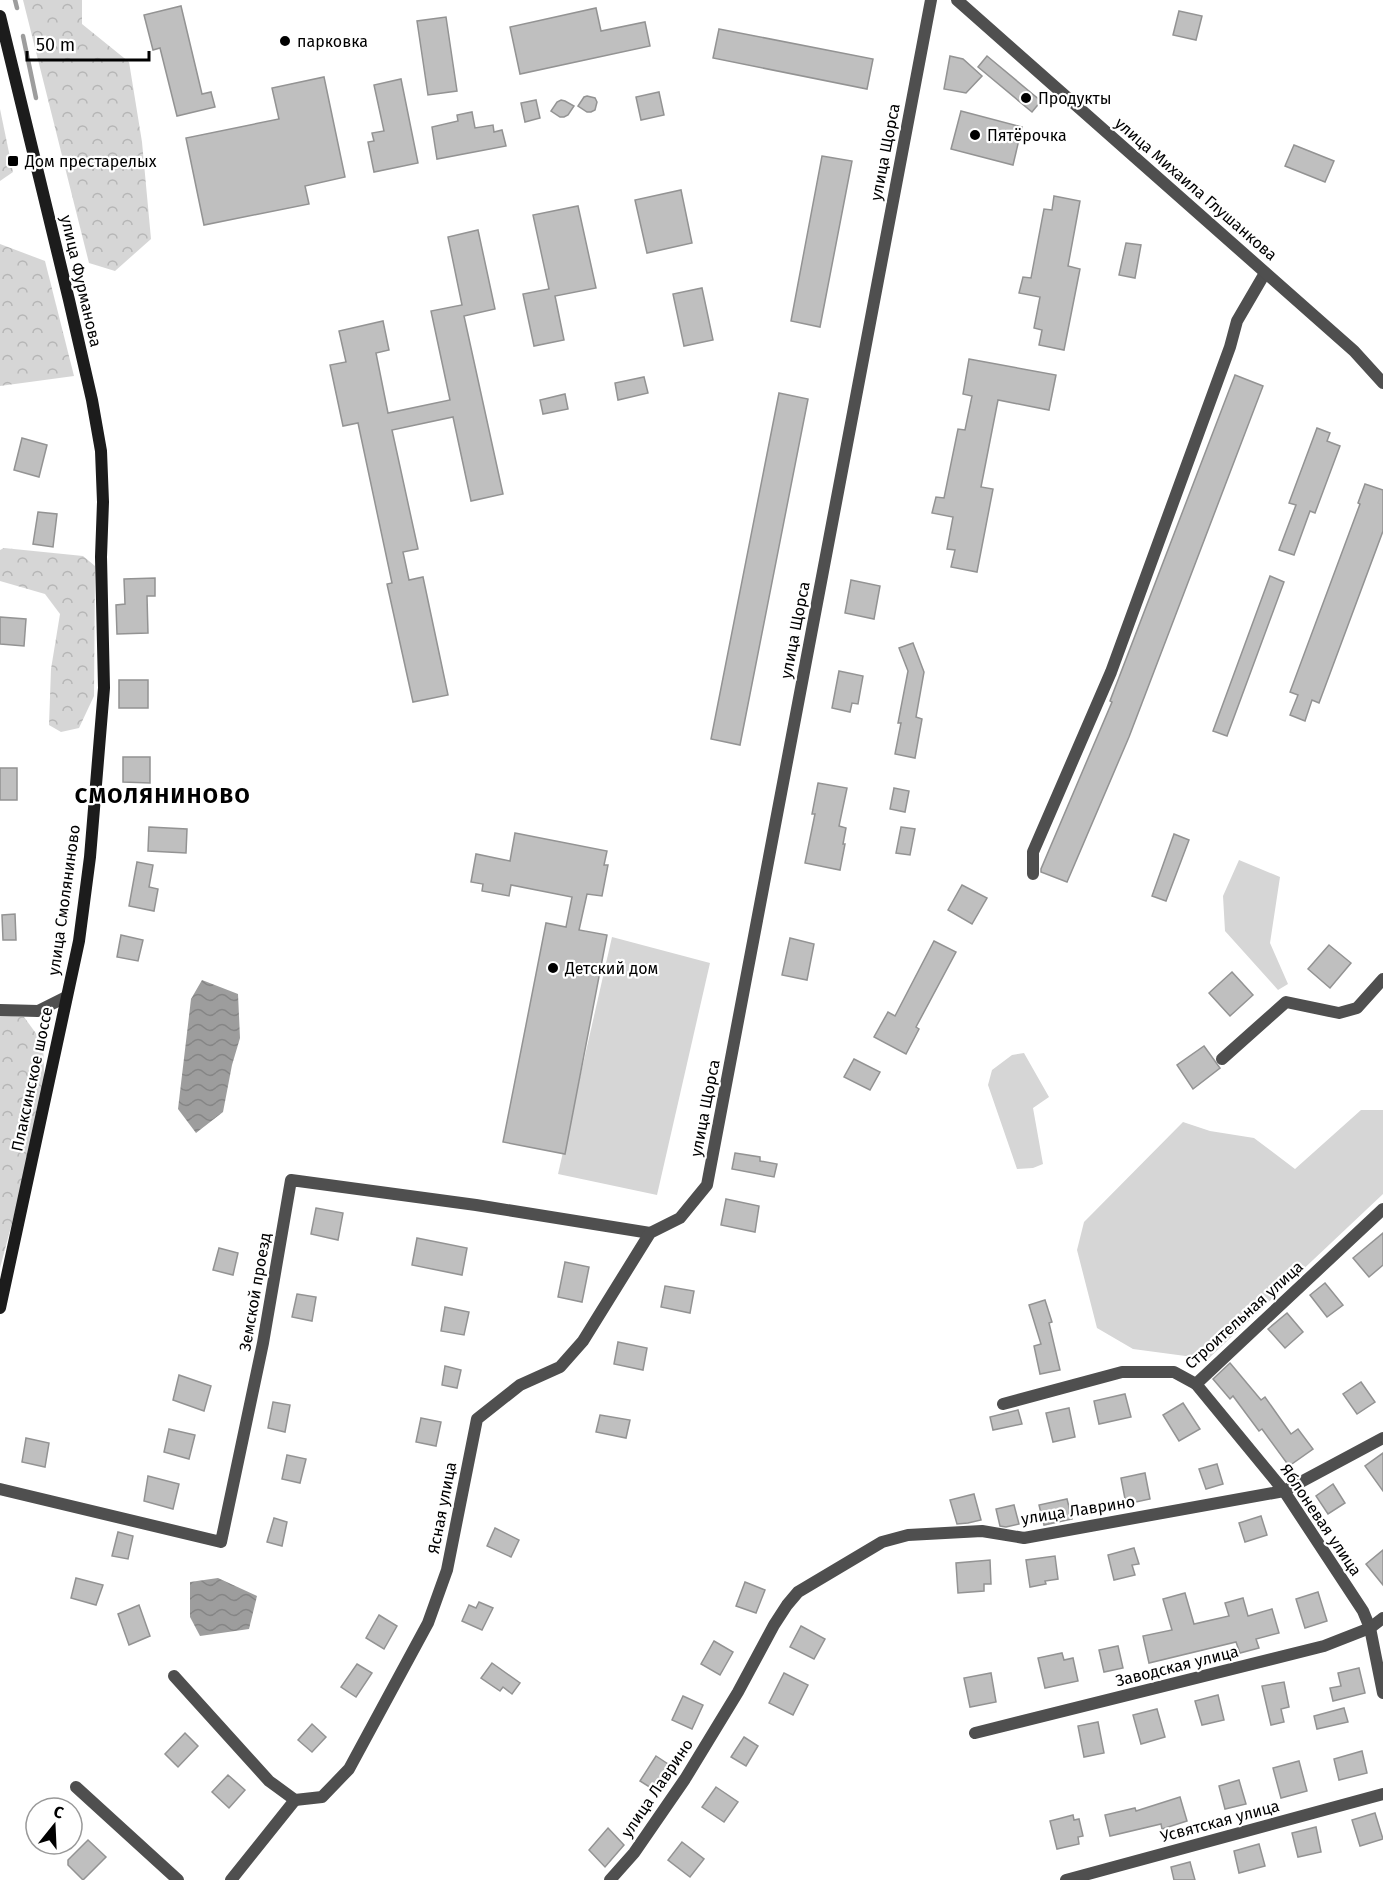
<svg xmlns="http://www.w3.org/2000/svg" width="1383" height="1880" font-family="'Fira Sans',sans-serif">
  <style>
    .green { fill: #d6d6d6 }
    .forest { fill: url(#forest-crowns) }
    .water { fill: url(#water-waves) }
    .lines { fill: none; stroke-linecap: round; stroke-linejoin: round }
    .stream { stroke: #9d9d9d; stroke-width: 4.5 }
    .building { fill: #bfbfbf; stroke: #939393; stroke-width: 1.5 }
    .minor { stroke: #4f4f4f; stroke-width: 12 }
    .tertiary { stroke: #4f4f4f; stroke-width: 12 }
    .secondary { stroke: #1c1c1c; stroke-width: 12 }
    .poi-dot { fill: #000; stroke: #fff; stroke-width: 2 }
    .labels { text-anchor: middle; dominant-baseline: central; stroke-width: 4.5; stroke-linejoin: round; paint-order: stroke }
    .poi-label { font-size: 16px; fill: #000; stroke: #fff; text-anchor: start }
    .street-label { font-size: 16px; fill: #000; stroke: #fff }
    .district-label { font-size: 22px; font-weight: bold; letter-spacing: 1.5px; fill: #000; stroke: #fff }
  </style>
  <defs>
    <pattern id="forest-crowns" width="20" height="18" patternUnits="userSpaceOnUse" patternTransform="scale(1.5)"><rect width="20" height="18" fill="#d6d6d6"/><path d="M2 6a3 3 0 1 1 6 0M12 15a3 3 0 1 1 6 0" fill="none" stroke="#b6b6b6"/></pattern>
    <pattern id="water-waves" width="16" height="10" patternUnits="userSpaceOnUse" patternTransform="scale(1.5)"><rect width="16" height="10" fill="#9d9d9d"/><path d="M0 5q4-4 8 0t8 0" fill="none" stroke="#858585"/></pattern>
  </defs>
  <rect width="100%" height="100%" fill="#fff"/>
  <g class="green">
    <polygon points="1239,860 1280,877 1270,943 1288,984 1278,990 1225,931 1223,896"/>
    <polygon points="612,937 710,963 657,1195 558,1174"/>
    <polygon points="1024,1053 1049,1097 1033,1108 1043,1164 1033,1168 1017,1169 988,1085 992,1070 1012,1055"/>
    <polygon points="1361,1110 1383,1110 1383,1194 1208,1359 1133,1349 1097,1328 1077,1250 1084,1222 1183,1122 1210,1131 1254,1138 1295,1169"/>
  </g>
  <g class="forest">
    <polygon points="23,0 82,0 82,24 129,62 142,142 151,239 115,271 89,263"/>
    <polygon points="0,109 13,172 0,181"/>
    <polygon points="0,244 45,261 74,376 0,386"/>
    <polygon points="4,548 83,556 95,566 94,696 79,728 61,732 49,725 51,669 60,614 45,594 0,581 0,550"/>
    <polygon points="0,1015 24,1017 43,1043 45,1099 0,1268"/>
  </g>
  <g class="water">
    <polygon points="202,980 238,994 240,1038 232,1065 223,1112 196,1133 178,1109 191,999"/>
    <polygon points="218,1578 257,1596 249,1629 200,1636 190,1617 190,1582"/>
  </g>
  <g class="lines">
    <g class="stream">
      <polyline points="15,0 17,8"/>
      <polyline points="23,36 36,98"/>
    </g>
  </g>
  <g class="building">
    <polygon points="181,6 202,94 211,92 215,107 177,116 160,48 153,50 144,15"/>
    <polygon points="596,8 601,31 645,22 650,46 520,74 510,27"/>
    <polygon points="1179,11 1202,16 1196,40 1173,35"/>
    <polygon points="446,17 457,91 428,95 417,21"/>
    <polygon points="719,29 873,59 867,89 713,58"/>
    <polygon points="950,56 963,59 982,76 966,93 944,89"/>
    <polygon points="987,56 1041,101 1032,112 978,67"/>
    <polygon points="324,77 345,177 305,186 309,204 204,225 186,138 279,119 272,88"/>
    <polygon points="401,79 418,163 374,172 368,142 374,141 372,133 384,131 374,85"/>
    <polygon points="659,92 664,115 641,120 636,97"/>
    <polygon points="587,96 595,98 597,102 595,110 591,112 587,112 578,106 584,97"/>
    <polygon points="536,100 540,118 525,122 521,103"/>
    <polygon points="561,100 565,101 574,106 568,115 564,117 560,117 551,111 557,102"/>
    <polygon points="961,111 1022,127 1013,165 951,149"/>
    <polygon points="472,112 475,128 493,125 494,132 502,130 506,146 437,159 432,127 458,121 457,115"/>
    <polygon points="1294,145 1334,161 1325,182 1285,166"/>
    <polygon points="822,156 852,161 820,327 791,321"/>
    <polygon points="681,190 692,243 647,253 635,200"/>
    <polygon points="1054,196 1080,201 1068,266 1080,269 1064,350 1039,345 1042,330 1034,328 1040,297 1019,293 1023,277 1031,278 1044,209 1052,210"/>
    <polygon points="578,206 596,288 555,296 564,340 534,346 523,294 549,289 533,215"/>
    <polygon points="478,230 495,309 464,316 503,494 471,501 453,417 392,430 418,549 403,552 409,580 423,577 448,695 413,702 387,584 392,583 358,423 343,426 330,365 346,362 339,331 383,321 389,350 376,353 388,413 450,400 431,311 462,305 448,237"/>
    <polygon points="1126,243 1141,245 1135,278 1119,275"/>
    <polygon points="702,288 713,340 684,346 673,294"/>
    <polygon points="969,359 1056,375 1049,410 998,400 981,487 993,489 977,572 951,567 955,550 947,549 953,517 932,513 936,497 944,498 958,429 965,430 972,396 963,394"/>
    <polygon points="1235,375 1263,386 1129,737 1067,882 1041,872 1041,869 1112,702 1110,701"/>
    <polygon points="644,377 648,393 618,400 615,383"/>
    <polygon points="779,393 808,399 740,745 711,739"/>
    <polygon points="565,394 568,409 543,414 540,400"/>
    <polygon points="1317,428 1330,433 1327,441 1340,446 1315,513 1310,511 1294,555 1279,550 1296,505 1289,503"/>
    <polygon points="22,438 47,445 39,477 14,470"/>
    <polygon points="1365,484 1383,490 1383,531 1319,703 1312,700 1305,721 1290,715 1298,695 1290,692 1360,504 1358,503"/>
    <polygon points="38,512 57,514 53,547 33,544"/>
    <polygon points="1270,576 1284,582 1227,736 1213,731"/>
    <polygon points="155,578 155,596 147,596 148,633 117,634 116,605 125,604 124,579"/>
    <polygon points="851,580 880,586 874,619 845,613"/>
    <polygon points="0,617 26,619 24,646 0,644"/>
    <polygon points="913,643 924,672 916,717 922,719 915,758 895,754 901,723 898,723 908,671 899,648"/>
    <polygon points="839,671 863,676 858,704 852,703 850,712 832,708"/>
    <rect x="119" y="680" width="29" height="28"/>
    <polygon points="123,757 150,757 150,783 123,782"/>
    <rect x="0" y="768" width="17" height="32"/>
    <polygon points="818,783 847,788 839,826 846,828 843,844 845,844 840,870 805,863 815,814 812,814"/>
    <polygon points="894,788 909,791 905,812 890,809"/>
    <polygon points="149,827 187,829 186,853 148,851"/>
    <polygon points="901,827 915,829 910,855 896,853"/>
    <polygon points="515,833 607,851 604,865 608,865 602,896 587,894 579,930 607,935 565,1154 503,1142 546,923 566,927 572,897 511,885 509,896 482,891 483,884 471,882 476,854 510,861"/>
    <polygon points="1174,834 1189,840 1166,901 1152,896"/>
    <polygon points="137,862 153,865 149,887 158,889 154,911 129,906"/>
    <polygon points="962,885 987,898 972,924 948,910"/>
    <polygon points="15,914 16,940 3,940 2,915"/>
    <polygon points="121,935 143,940 138,961 117,957"/>
    <polygon points="790,938 814,944 807,980 782,975"/>
    <polygon points="934,941 956,952 916,1027 919,1029 906,1054 874,1037 888,1012 895,1016"/>
    <polygon points="1329,945 1351,963 1330,988 1308,969"/>
    <polygon points="1232,972 1253,995 1230,1016 1209,993"/>
    <polygon points="1204,1046 1220,1068 1193,1089 1177,1065"/>
    <polygon points="854,1059 880,1072 870,1090 844,1077"/>
    <polygon points="735,1153 760,1157 760,1161 777,1164 774,1177 732,1169"/>
    <polygon points="726,1199 759,1206 755,1232 721,1225"/>
    <polygon points="316,1208 343,1213 338,1240 311,1234"/>
    <polygon points="1383,1233 1383,1265 1369,1277 1353,1258"/>
    <polygon points="417,1238 467,1248 462,1275 412,1265"/>
    <polygon points="219,1248 238,1253 233,1275 213,1270"/>
    <polygon points="565,1262 589,1267 582,1302 558,1297"/>
    <polygon points="1325,1283 1343,1305 1327,1317 1310,1295"/>
    <polygon points="665,1286 694,1291 690,1313 661,1307"/>
    <polygon points="297,1294 316,1297 312,1321 292,1317"/>
    <polygon points="1045,1300 1052,1322 1049,1323 1060,1370 1040,1374 1034,1346 1041,1344 1029,1305"/>
    <polygon points="445,1307 469,1312 464,1335 441,1331"/>
    <polygon points="1287,1313 1303,1332 1285,1348 1268,1329"/>
    <polygon points="618,1342 647,1348 643,1370 614,1364"/>
    <polygon points="1230,1363 1261,1400 1265,1397 1291,1434 1298,1429 1313,1449 1289,1466 1262,1429 1259,1431 1233,1396 1230,1399 1213,1379"/>
    <polygon points="445,1366 461,1370 457,1388 442,1385"/>
    <polygon points="179,1375 211,1386 204,1411 173,1400"/>
    <polygon points="1361,1382 1375,1402 1357,1414 1343,1394"/>
    <polygon points="1125,1394 1131,1417 1099,1424 1094,1401"/>
    <polygon points="273,1402 290,1405 285,1432 268,1428"/>
    <polygon points="1183,1403 1200,1429 1179,1441 1163,1415"/>
    <polygon points="1069,1408 1075,1437 1053,1442 1046,1413"/>
    <polygon points="1018,1410 1022,1424 993,1430 990,1417"/>
    <polygon points="600,1415 630,1420 626,1438 596,1432"/>
    <polygon points="421,1418 441,1422 436,1446 416,1442"/>
    <polygon points="169,1429 195,1435 189,1459 164,1452"/>
    <polygon points="26,1438 49,1443 45,1467 22,1462"/>
    <polygon points="1383,1453 1383,1491 1365,1466"/>
    <polygon points="287,1455 306,1459 300,1483 282,1479"/>
    <polygon points="1217,1464 1223,1484 1206,1489 1199,1469"/>
    <polygon points="1145,1473 1150,1499 1126,1504 1121,1478"/>
    <polygon points="148,1476 179,1484 173,1509 144,1501"/>
    <polygon points="1333,1484 1345,1503 1328,1514 1316,1496"/>
    <polygon points="974,1494 981,1520 968,1523 957,1524 950,1500"/>
    <polygon points="1067,1499 1072,1519 1044,1525 1039,1505"/>
    <polygon points="1014,1505 1019,1524 1006,1527 1000,1526 996,1509"/>
    <polygon points="1261,1516 1267,1535 1245,1542 1239,1523"/>
    <polygon points="274,1518 287,1522 282,1546 267,1542"/>
    <polygon points="495,1528 519,1540 511,1557 487,1546"/>
    <polygon points="118,1532 133,1536 128,1559 112,1556"/>
    <polygon points="1134,1548 1139,1564 1132,1565 1135,1575 1114,1580 1108,1555"/>
    <polygon points="1383,1550 1383,1585 1366,1564"/>
    <polygon points="1055,1556 1058,1579 1045,1581 1046,1584 1030,1587 1026,1560"/>
    <polygon points="990,1560 991,1584 984,1584 984,1591 958,1593 956,1563"/>
    <polygon points="76,1578 103,1585 96,1605 71,1598"/>
    <polygon points="745,1582 765,1590 756,1613 736,1606"/>
    <polygon points="1318,1592 1327,1621 1305,1628 1296,1599"/>
    <polygon points="1185,1593 1194,1624 1229,1616 1225,1603 1243,1598 1248,1616 1272,1609 1279,1633 1256,1639 1259,1648 1240,1653 1236,1642 1149,1663 1143,1636 1172,1630 1163,1599"/>
    <polygon points="479,1602 493,1608 482,1630 462,1621 469,1605 476,1608"/>
    <polygon points="139,1605 150,1636 129,1645 118,1614"/>
    <polygon points="379,1615 397,1626 384,1649 366,1638"/>
    <polygon points="801,1626 825,1639 814,1659 790,1647"/>
    <polygon points="714,1641 733,1652 720,1675 701,1664"/>
    <polygon points="1118,1646 1123,1668 1104,1672 1099,1650"/>
    <polygon points="1062,1653 1064,1660 1073,1658 1078,1681 1045,1688 1038,1658"/>
    <polygon points="492,1663 520,1683 512,1694 503,1687 500,1691 481,1678"/>
    <polygon points="357,1664 372,1673 356,1697 341,1687"/>
    <polygon points="1359,1668 1365,1693 1333,1701 1330,1688 1341,1686 1338,1673"/>
    <polygon points="784,1673 808,1685 793,1715 769,1703"/>
    <polygon points="991,1673 996,1702 970,1707 964,1678"/>
    <polygon points="1284,1682 1289,1707 1281,1709 1284,1722 1271,1725 1262,1686"/>
    <polygon points="1218,1695 1224,1720 1202,1725 1195,1701"/>
    <polygon points="683,1696 703,1705 692,1729 672,1720"/>
    <polygon points="1344,1708 1348,1722 1317,1729 1314,1716"/>
    <polygon points="1157,1709 1165,1737 1141,1744 1133,1715"/>
    <polygon points="1098,1722 1104,1753 1084,1757 1078,1726"/>
    <polygon points="312,1724 326,1737 312,1752 298,1740"/>
    <polygon points="185,1733 198,1746 178,1767 165,1754"/>
    <polygon points="744,1737 758,1746 746,1766 731,1757"/>
    <polygon points="1362,1751 1367,1773 1339,1780 1334,1759"/>
    <polygon points="656,1756 674,1768 659,1793 640,1781"/>
    <polygon points="1299,1761 1307,1791 1281,1798 1273,1768"/>
    <polygon points="228,1775 245,1790 229,1808 212,1792"/>
    <polygon points="1239,1780 1246,1804 1225,1809 1219,1786"/>
    <polygon points="716,1787 738,1802 724,1822 702,1807"/>
    <polygon points="1180,1797 1187,1821 1162,1829 1161,1824 1110,1836 1105,1815 1135,1808 1136,1811"/>
    <polygon points="1375,1813 1383,1839 1360,1846 1352,1820"/>
    <polygon points="1073,1815 1074,1820 1079,1819 1083,1836 1078,1837 1079,1844 1057,1849 1050,1821"/>
    <polygon points="1316,1827 1321,1852 1298,1857 1292,1833"/>
    <polygon points="608,1828 624,1845 605,1867 589,1850"/>
    <polygon points="88,1840 106,1857 83,1880 68,1865 68,1860"/>
    <polygon points="682,1842 704,1859 690,1877 668,1860"/>
    <polygon points="1259,1844 1265,1866 1239,1873 1234,1851"/>
    <polygon points="1190,1862 1195,1880 1174,1880 1171,1867"/>
  </g>
  <g class="lines">
    <g class="minor">
      <polyline points="1033,874 1033,852 1111,672 1230,347 1237,321 1265,273"/>
      <polyline points="0,1010 38,1011 66,997"/>
      <polyline points="1222,1059 1286,1002 1339,1013 1357,1008 1383,979"/>
      <polyline points="1196,1384 1284,1491 1363,1611 1370,1628 1383,1693"/>
      <polyline points="1003,1404 1122,1372 1174,1372 1196,1384 1383,1209"/>
      <polyline points="0,1489 221,1542 263,1343 291,1180 476,1205 650,1233"/>
      <polyline points="174,1676 269,1781 295,1800"/>
      <polyline points="975,1733 1324,1646 1370,1628 1383,1618"/>
      <polyline points="76,1787 178,1880"/>
      <polyline points="295,1800 322,1797 349,1769 428,1623 447,1570 477,1419 520,1385 560,1367 583,1341 650,1233 680,1218 707,1185 931,0"/>
      <polyline points="231,1880 295,1800"/>
      <polyline points="610,1880 634,1853 685,1779 738,1692 774,1625 787,1605 798,1592 882,1542 908,1535 982,1531 1024,1538 1284,1491 1383,1438"/>
      <polyline points="1066,1880 1383,1794"/>
    </g>
    <polyline class="tertiary" points="957,0 1354,351 1383,383"/>
    <polyline class="secondary" points="0,16 69,300 92,400 101,451 103,502 101,557 104,688 90,857 79,941 0,1308"/>
  </g>
  <g class="poi-dot">
    <circle cx="285" cy="41" r="6"/>
    <circle cx="1026" cy="98" r="6"/>
    <circle cx="975" cy="135" r="6"/>
    <rect x="7" y="155" width="12" height="12" rx="3"/>
    <circle cx="553" cy="968" r="6"/>
  </g>
  <g class="labels">
    <g class="poi-label">
      <text x="297" y="41">парковка</text>
      <text x="1038" y="98">Продукты</text>
      <text x="987" y="135">Пятёрочка</text>
      <text x="25" y="161">Дом престарелых</text>
      <text x="565" y="968">Детский дом</text>
    </g>
    <g class="street-label">
      <text transform="translate(885 152) rotate(-79)">улица Щорса</text>
      <text transform="translate(1196 189) rotate(41)">улица Михаила Глушанкова</text>
      <text transform="translate(81 281) rotate(77)">улица Фурманова</text>
      <text transform="translate(795 630) rotate(-79)">улица Щорса</text>
      <text transform="translate(64 900) rotate(-82)">улица Смоляниново</text>
      <text transform="translate(32 1079) rotate(-78)">Плаксинское шоссе</text>
      <text transform="translate(705 1108) rotate(-79)">улица Щорса</text>
      <text transform="translate(255 1292) rotate(-80)">Земской проезд</text>
      <text transform="translate(1244 1315) rotate(-42)">Строительная улица</text>
      <text transform="translate(442 1508) rotate(-79)">Ясная улица</text>
      <text transform="translate(1078 1510) rotate(-9)">улица Лаврино</text>
      <text transform="translate(1321 1520) rotate(56)">Яблоневая улица</text>
      <text transform="translate(1177 1666) rotate(-14)">Заводская улица</text>
      <text transform="translate(657 1788) rotate(-56)">улица Лаврино</text>
      <text transform="translate(1220 1821) rotate(-15)">Усвятская улица</text>
    </g>
    <g class="district-label">
      <text x="163" y="795">СМОЛЯНИНОВО</text>
    </g>
  </g>
  <g transform="translate(54 1826) rotate(18)"><circle r="28" fill="#ffffff" stroke="#999999" stroke-width="1.5"/>
  <path d="M0-4.5L10 22L0 15L-10 22Z" fill="#000000"/>
  <text y="-9" font-size="16" font-weight="bold" text-anchor="middle" fill="#000000">С</text>
  </g>
  <path d="M27 51v9h122v-9" fill="none" stroke="#000000" stroke-width="3"/>
  <text x="36" y="51" font-size="18" fill="#000000" stroke="#ffffff" stroke-width="4.5" paint-order="stroke">50 m</text>
</svg>
